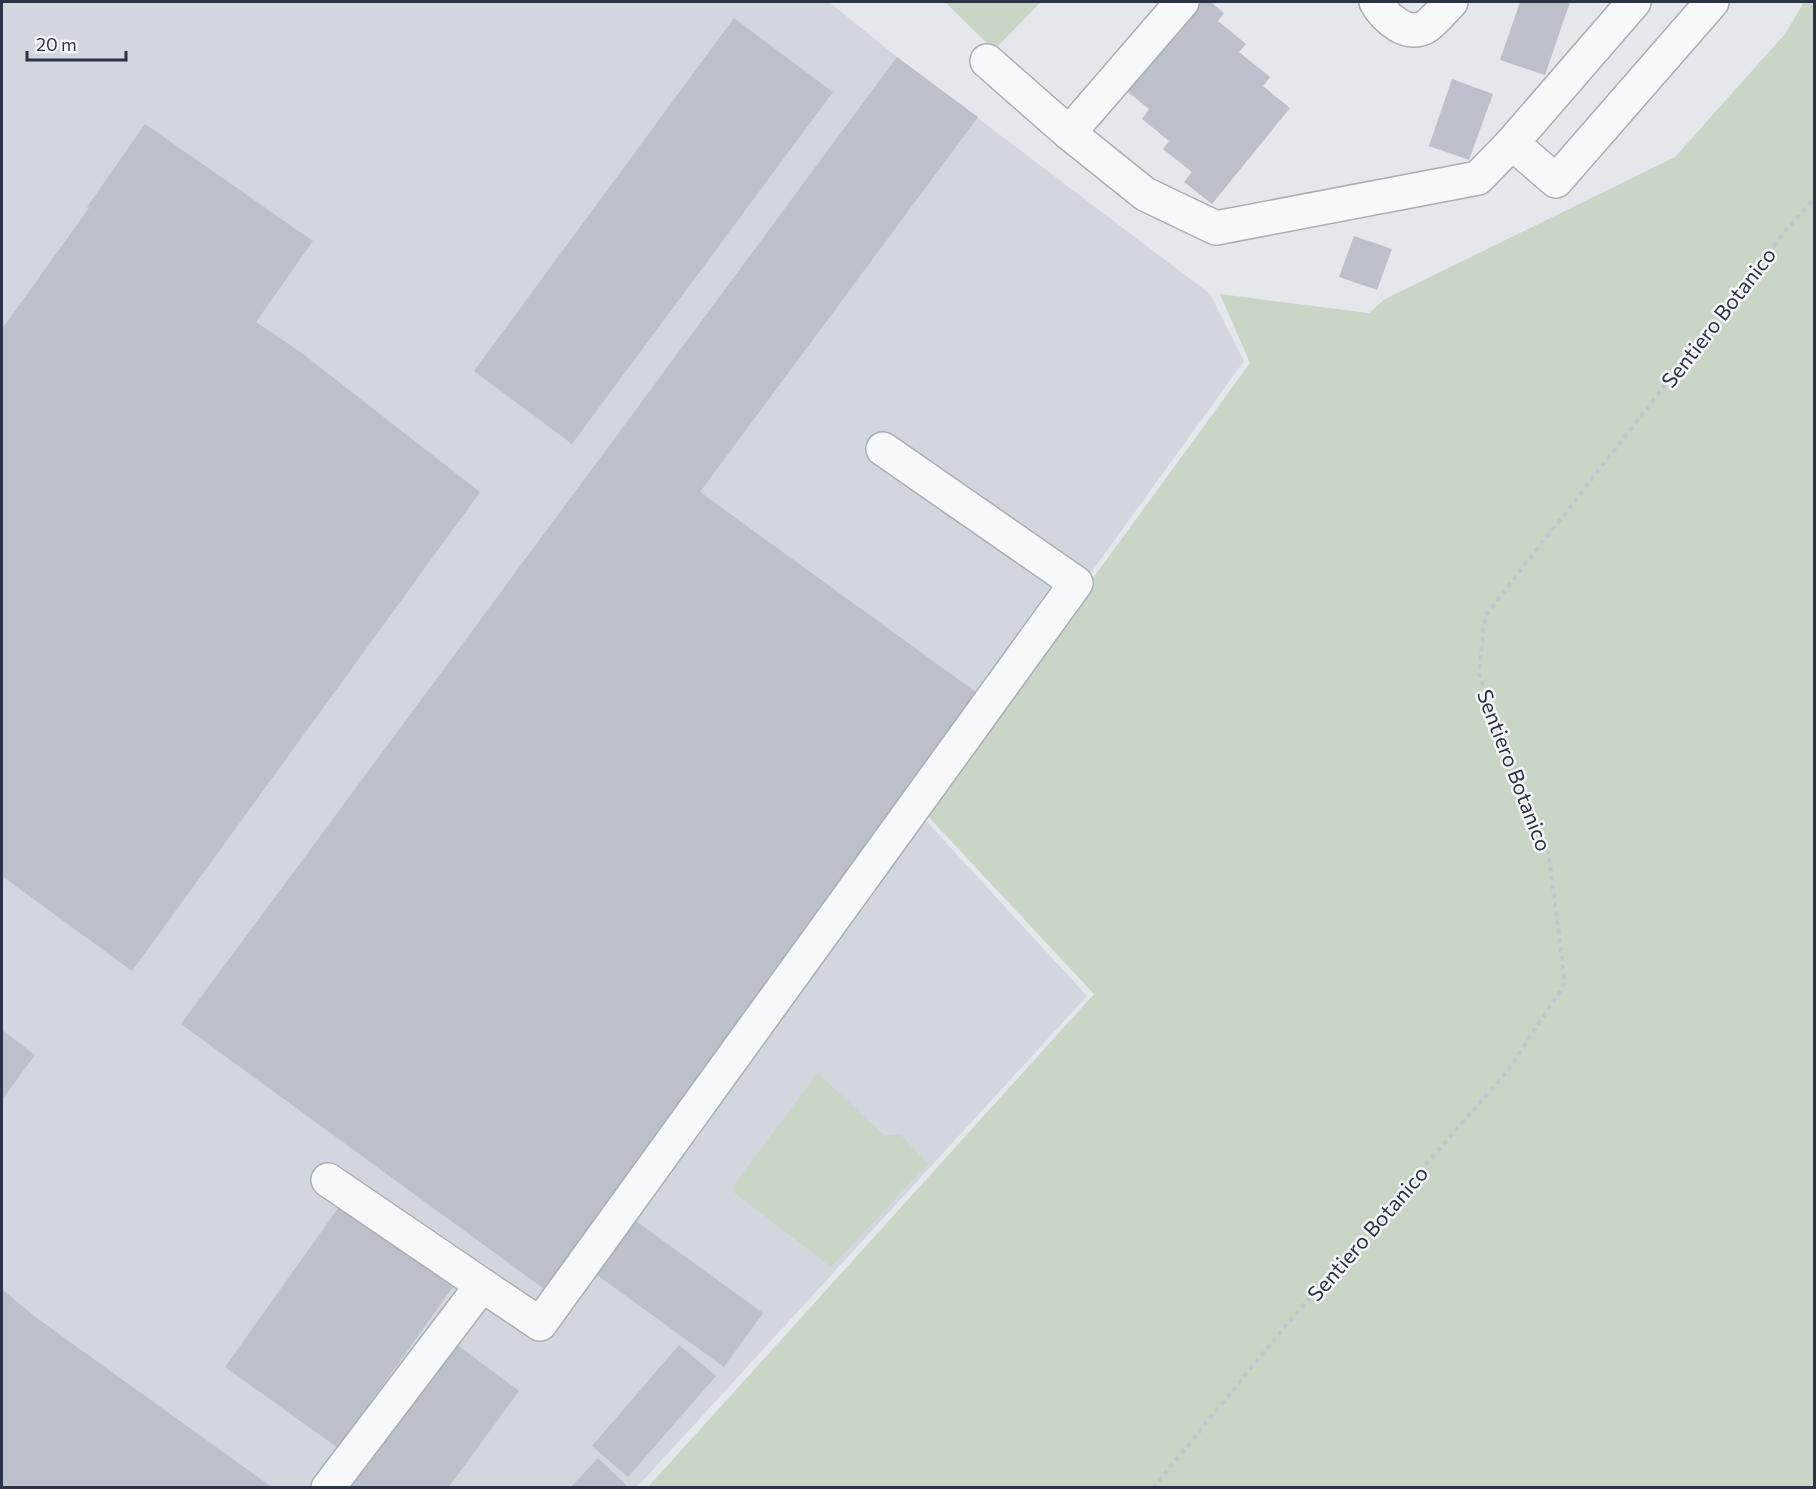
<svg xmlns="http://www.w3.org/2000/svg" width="1816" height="1489" font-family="Commissioner,sans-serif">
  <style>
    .built { fill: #d2d6de }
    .green { fill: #c9d6c5 }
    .building { fill: #bbc0ca }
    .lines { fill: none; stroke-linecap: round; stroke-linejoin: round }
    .minor-casing { stroke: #a9aeb7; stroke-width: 36 }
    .path { stroke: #c2c5cb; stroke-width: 4; stroke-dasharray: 4.5 4.5; stroke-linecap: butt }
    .minor { stroke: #f7f8fa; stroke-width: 33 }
    .labels { text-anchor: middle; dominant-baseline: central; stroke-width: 5; stroke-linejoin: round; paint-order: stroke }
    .street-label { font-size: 21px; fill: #2b3445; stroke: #f4f6f9 }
  </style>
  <rect width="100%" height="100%" fill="#e4e7ec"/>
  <polygon class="built" points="2,2 829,2 897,57 1210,294 1244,361 918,812 1087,996 637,1487 2,1488"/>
  <g class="green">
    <polygon points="945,2 1041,2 994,50"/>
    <polygon points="1804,2 1814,2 1814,1487 647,1488 1094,994 923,811 1250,363 1220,294 1369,313 1385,299 1675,157 1785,34"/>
    <polygon points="819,1074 884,1135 901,1135 928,1164 831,1267 732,1191 733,1186 816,1075"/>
  </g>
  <g class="building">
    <polygon points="1195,2 1211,2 1224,13 1218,21 1246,44 1239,52 1270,77 1263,86 1290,108 1212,204 1184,182 1192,172 1163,149 1169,141 1142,119 1149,109 1124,89"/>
    <polygon points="1520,2 1570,2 1545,75 1500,60"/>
    <polygon points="734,18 833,92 572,444 474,371"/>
    <polygon points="897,57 978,117 700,492 984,698 551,1294 181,1024"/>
    <polygon points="1452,79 1493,94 1469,160 1429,146"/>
    <polygon points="145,124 313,241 256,322 299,351 480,492 132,971 2,876 2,329 89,208 87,207"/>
    <polygon points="1354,236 1392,249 1377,290 1339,277"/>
    <polygon points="2,1030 35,1055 2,1100"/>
    <polygon points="341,1204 455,1284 338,1448 225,1367"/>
    <polygon points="629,1216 763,1313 724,1367 590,1270"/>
    <polygon points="2,1289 34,1316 273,1488 2,1488"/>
    <polygon points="456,1344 519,1391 448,1488 350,1488"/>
    <polygon points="679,1345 716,1376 628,1477 592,1446"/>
    <polygon points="598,1458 629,1488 570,1488"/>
  </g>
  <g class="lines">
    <defs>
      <g id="minor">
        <path d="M1376,2C1385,18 1408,39 1427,26C1435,20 1444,9 1451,2"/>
        <polyline points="987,61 1069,133 1145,194 1216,228 1478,178 1512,143 1634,2"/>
        <polyline points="1069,133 1182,2"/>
        <polyline points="1512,143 1556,181 1712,2"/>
        <polyline points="328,1180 482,1285"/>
        <polyline points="328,1488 482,1285 540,1324 1076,583 883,449"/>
      </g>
    </defs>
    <use href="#minor" class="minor-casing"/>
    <polyline class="path" points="1153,1488 1282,1330 1509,1069 1565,983 1549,856 1479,675 1485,616 1785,231 1814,199"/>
    <use href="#minor" class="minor"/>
  </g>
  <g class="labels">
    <g class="street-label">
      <text transform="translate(1718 317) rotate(-52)">Sentiero Botanico</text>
      <text transform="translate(1515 770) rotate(69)">Sentiero Botanico</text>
      <text transform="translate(1367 1233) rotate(-49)">Sentiero Botanico</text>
    </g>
  </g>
  <rect width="1816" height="1489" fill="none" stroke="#2b3445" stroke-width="6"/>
  <path d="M27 51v9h99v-9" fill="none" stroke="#2b3445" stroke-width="3"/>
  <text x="36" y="51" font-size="18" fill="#2b3445" stroke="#f4f6f9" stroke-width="4.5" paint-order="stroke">20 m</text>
</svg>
